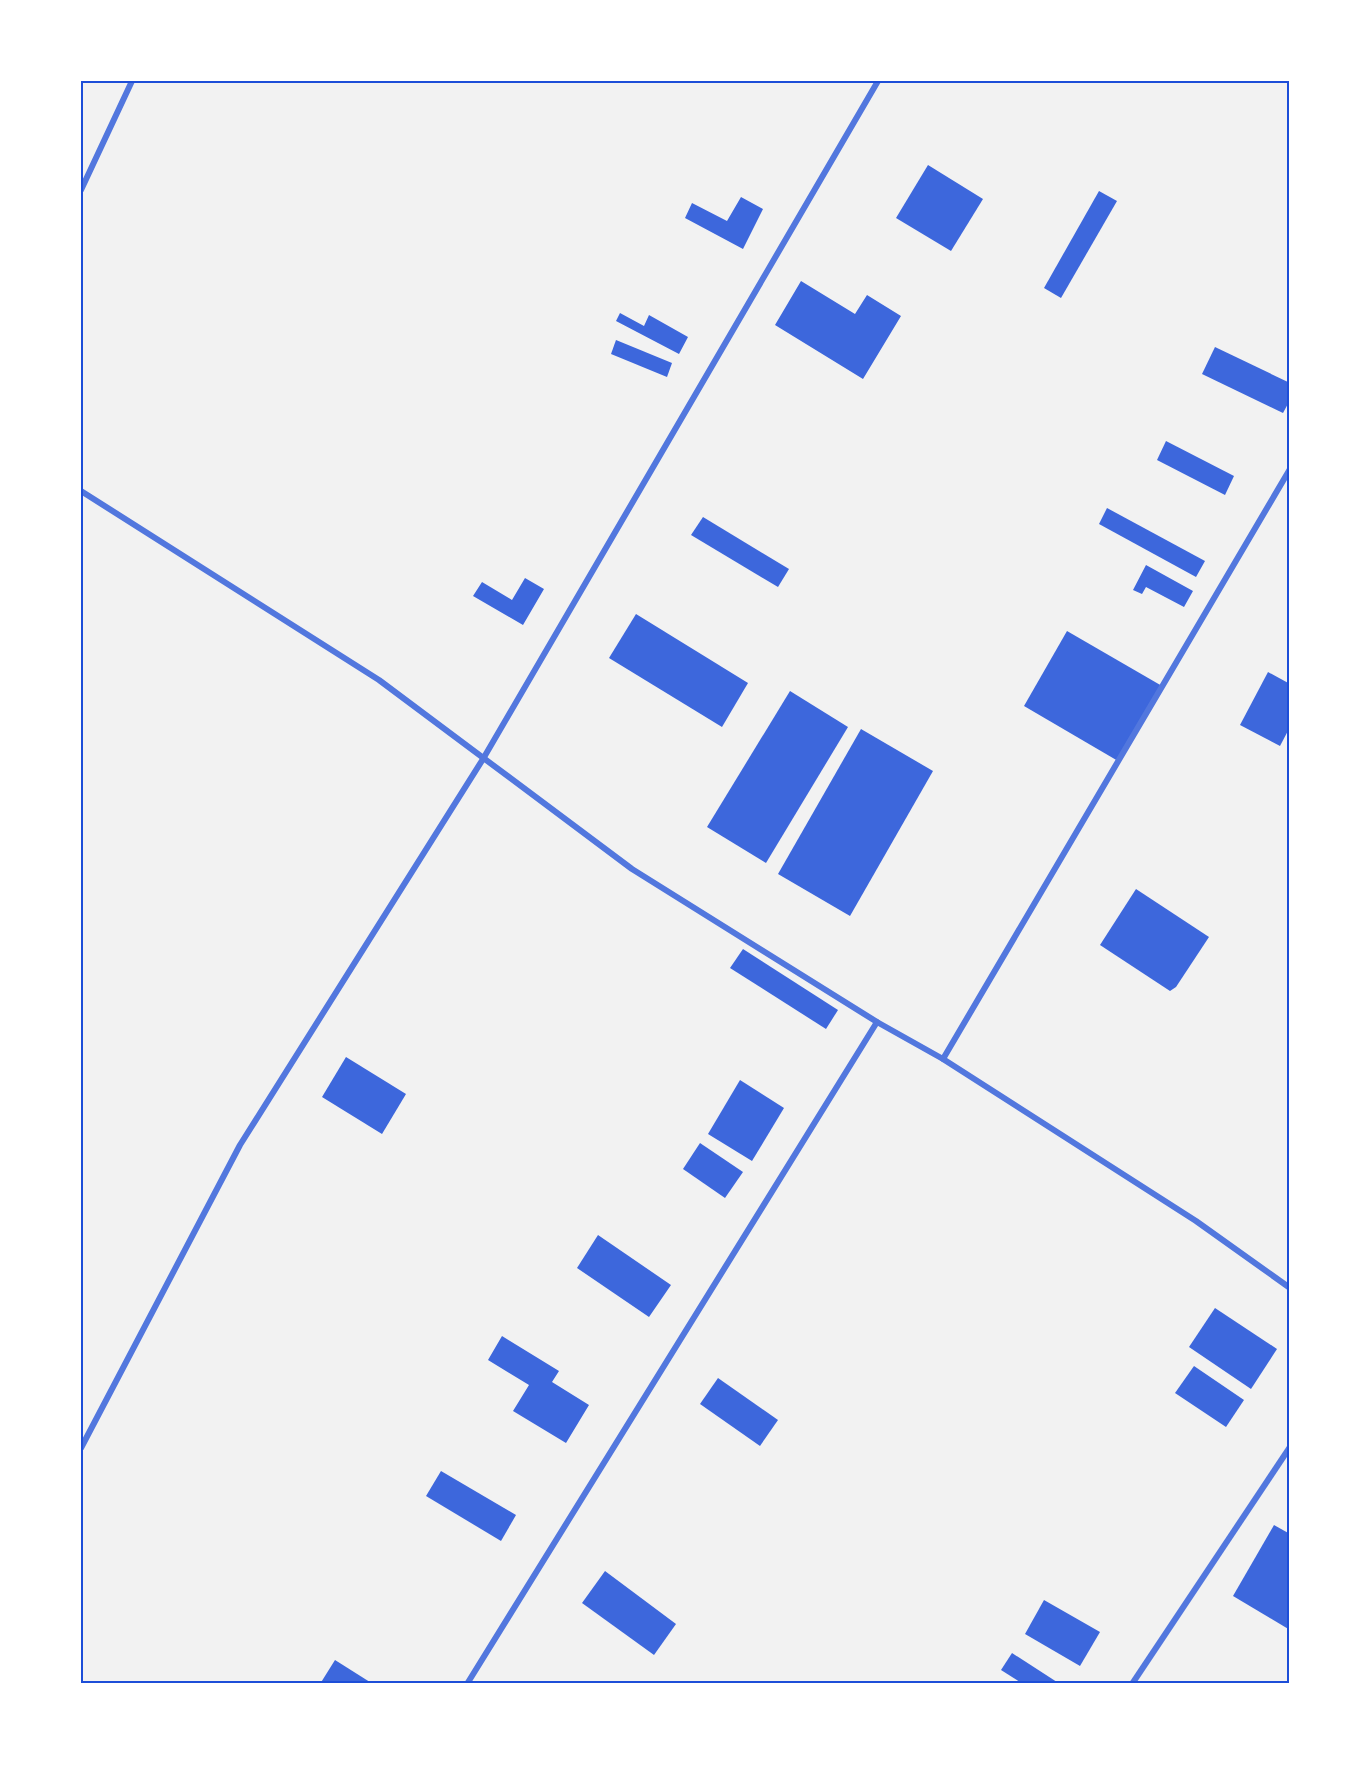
<svg xmlns="http://www.w3.org/2000/svg" width="1371" height="1765" font-family="Figtree,sans-serif">
  <style>
    .building { fill: #3d67dc }
    .lines { fill: none; stroke-linecap: round; stroke-linejoin: round }
    .minor { stroke: #5277de; stroke-width: 6 }
    .neatline { fill: none; stroke: #1d4ed8; stroke-width: 2 }
  </style>
  <rect width="100%" height="100%" fill="#f2f2f2"/>
  <g class="building">
    <polygon points="928,165 983,199 951,251 896,218"/>
    <polygon points="1099,191 1117,201 1061,298 1044,288"/>
    <polygon points="741,197 763,209 743,249 685,218 692,203 727,221"/>
    <polygon points="801,281 855,314 867,295 901,316 863,379 775,325"/>
    <polygon points="620,313 644,326 649,315 688,337 679,354 616,321"/>
    <polygon points="616,340 672,363 667,377 611,354"/>
    <polygon points="1215,347 1290,383 1290,400 1283,413 1202,374"/>
    <polygon points="1166,441 1234,476 1225,495 1157,460"/>
    <polygon points="1107,508 1205,561 1196,577 1099,524"/>
    <polygon points="703,517 789,569 778,587 691,535"/>
    <polygon points="1146,565 1193,591 1184,607 1146,587 1142,594 1133,590"/>
    <polygon points="525,578 544,589 523,625 473,596 482,582 512,600"/>
    <polygon points="636,614 748,683 722,727 609,658"/>
    <polygon points="1067,631 1162,686 1118,761 1024,706"/>
    <polygon points="1268,672 1290,684 1290,727 1280,746 1240,725"/>
    <polygon points="790,691 848,727 766,863 707,827"/>
    <polygon points="861,729 933,771 850,916 778,874"/>
    <polygon points="1136,889 1209,937 1176,987 1170,991 1100,945"/>
    <polygon points="743,949 838,1010 826,1029 730,968"/>
    <polygon points="346,1057 406,1094 382,1134 322,1097"/>
    <polygon points="740,1080 784,1108 752,1161 708,1134"/>
    <polygon points="700,1143 743,1172 725,1198 683,1169"/>
    <polygon points="598,1235 671,1285 649,1317 577,1268"/>
    <polygon points="1215,1308 1277,1349 1251,1389 1189,1347"/>
    <polygon points="502,1336 559,1371 552,1382 589,1405 566,1443 513,1411 529,1385 488,1360"/>
    <polygon points="1194,1366 1244,1400 1226,1427 1175,1393"/>
    <polygon points="718,1378 778,1420 760,1446 700,1404"/>
    <polygon points="441,1471 516,1515 501,1541 426,1496"/>
    <polygon points="1274,1525 1290,1534 1290,1630 1233,1596"/>
    <polygon points="605,1571 676,1624 654,1655 582,1603"/>
    <polygon points="1044,1600 1100,1632 1080,1666 1025,1634"/>
    <polygon points="1012,1653 1060,1684 1023,1684 1001,1670"/>
    <polygon points="335,1660 373,1684 320,1684"/>
  </g>
  <g class="lines">
    <g class="minor">
      <polyline points="81,190 132,81"/>
      <polyline points="81,491 379,680 632,869 877,1022 943,1059 1196,1221 1290,1288"/>
      <polyline points="943,1059 1290,469"/>
      <polyline points="81,1448 240,1145 483,759 878,81"/>
      <polyline points="467,1684 877,1022"/>
      <polyline points="1132,1684 1290,1447"/>
    </g>
  </g>
  <rect width="1371" height="1765" fill="none" stroke="#ffffff" stroke-width="165"/>
  <rect x="82" y="82" width="1206" height="1600" class="neatline"/>
</svg>
